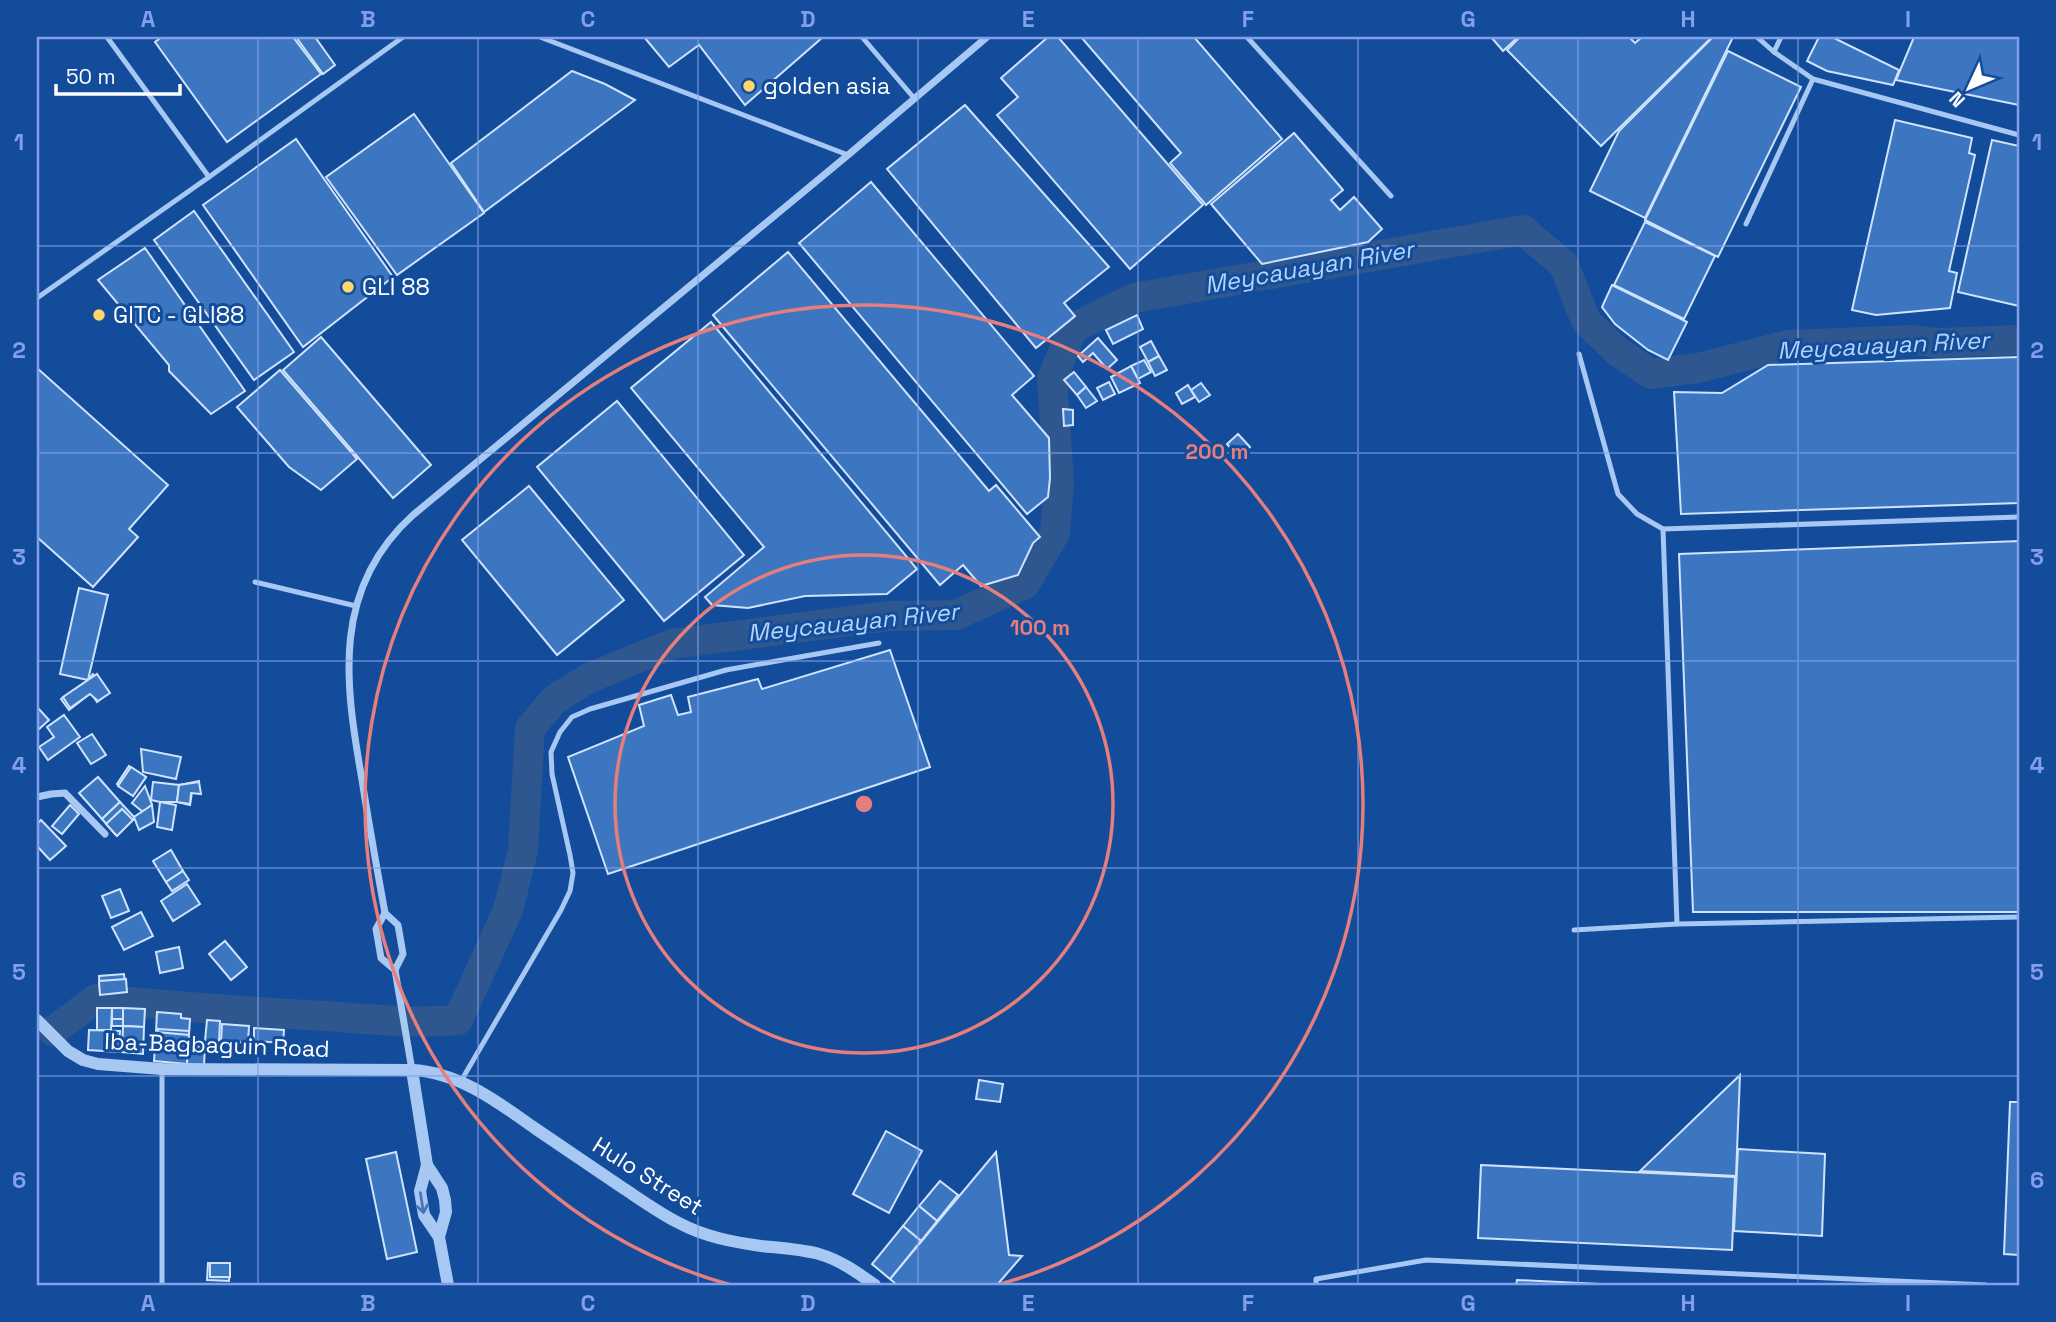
<svg xmlns="http://www.w3.org/2000/svg" width="2056" height="1322" font-family="'Space Grotesk',sans-serif">
  <style>
    .lines { fill: none; stroke-linecap: round; stroke-linejoin: round }
    .river { stroke: #2e5790; stroke-width: 30 }
    .building { fill: #3c76c1; stroke: #cfe3fd; stroke-width: 2 }
    .service { stroke: #a7c8f3; stroke-width: 5 }
    .minor { stroke: #a7c8f3; stroke-width: 7 }
    .tertiary { stroke: #a7c8f3; stroke-width: 12 }
    .oneway { stroke: #4777b9 }
    .grid { fill: none; stroke: #839eea; stroke-width: 2; stroke-opacity: 0.55 }
    .ring { fill: none; stroke: #e67e7e; stroke-width: 3.5 }
    .poi-dot { fill: #ffd669; stroke: #134c9a; stroke-width: 2.5 }
    .labels { text-anchor: middle; dominant-baseline: central; stroke-width: 6; stroke-linejoin: round; paint-order: stroke }
    .poi-label { font-size: 23px; fill: #fff; stroke: #134c9a; text-anchor: start }
    .street-label { font-size: 23px; fill: #fff; stroke: #134c9a }
    .water-label { font-size: 24px; font-style: italic; fill: #b4d3fa; stroke: #134c9a }
    .centre { fill: #e67e7e; stroke: #134c9a; stroke-width: 3.5 }
    .ring-label { font-size: 21px; text-anchor: middle; font-weight: bold; fill: #e67e7e; stroke: #134c9a; stroke-width: 6; stroke-linejoin: round; paint-order: stroke }
    .neatline { fill: none; stroke: #839eea; stroke-width: 2.5 }
    .grid-label { font-size: 23px; text-anchor: middle; font-weight: bold; fill: #839eea }
  </style>
  <rect width="100%" height="100%" fill="#134c9a"/>
  <g class="lines">
    <path class="river" d="M53,1031L96,999C172,1006 248,1012 325,1016C369,1019 413,1024 458,1020L508,910L523,850L530,728L555,699L589,678L672,644L888,616L956,615L1025,584L1055,533L1059,482L1052,379L1073,328L1134,298L1523,230L1564,265L1586,321L1617,351L1651,374L1698,368L1788,345L1914,340L1937,343L2019,340"/>
  </g>
  <g class="building">
    <polygon points="162,37 293,37 321,74 227,142 155,42"/>
    <polygon points="296,37 315,37 335,65 323,74"/>
    <polygon points="644,37 823,37 745,105 699,45 669,67"/>
    <polygon points="1048,37 1058,37 1203,205 1130,269 997,115 1018,97 1001,78"/>
    <polygon points="1081,37 1194,37 1282,139 1206,205 1170,163 1181,153"/>
    <polygon points="1491,37 1518,37 1503,51"/>
    <polygon points="1520,37 1629,37 1635,43 1642,37 1712,37 1601,146 1507,50"/>
    <polygon points="1713,37 1733,37 1645,218 1590,191 1619,131"/>
    <polygon points="1819,37 1832,37 1899,70 1893,85 1827,71 1807,61"/>
    <polygon points="1914,37 2019,37 2019,105 1896,80"/>
    <polygon points="1728,51 1801,87 1718,257 1645,220"/>
    <polygon points="572,71 605,84 635,100 484,212 451,163"/>
    <polygon points="965,105 1109,267 1064,303 1075,316 1036,348 887,169"/>
    <polygon points="414,114 484,213 397,275 326,177"/>
    <polygon points="1895,120 1972,138 1969,153 1975,155 1949,271 1957,273 1950,308 1876,315 1852,310"/>
    <polygon points="1294,133 1343,190 1331,200 1340,210 1354,197 1382,229 1368,242 1262,264 1211,204"/>
    <polygon points="296,139 393,277 303,347 203,205"/>
    <polygon points="1992,140 2019,146 2019,306 1958,292"/>
    <polygon points="871,182 1034,376 1012,395 1049,438 1050,478 1048,497 1027,514 799,243"/>
    <polygon points="194,211 294,352 254,380 154,240"/>
    <polygon points="1645,222 1715,256 1684,319 1614,285"/>
    <polygon points="145,248 245,391 211,414 169,371 169,365 98,280"/>
    <polygon points="788,252 989,491 996,485 1040,537 1033,543 1018,575 981,586 963,565 940,585 713,315"/>
    <polygon points="1612,285 1687,322 1668,360 1648,350 1615,324 1602,307"/>
    <polygon points="1137,315 1143,329 1113,344 1106,330"/>
    <polygon points="711,322 917,569 887,594 805,596 748,608 712,605 705,597 764,547 631,388"/>
    <polygon points="321,337 431,465 393,498 283,370"/>
    <polygon points="1098,338 1117,360 1107,369 1093,353 1083,362 1078,356"/>
    <polygon points="1151,341 1159,356 1148,362 1140,347"/>
    <polygon points="1159,356 1167,370 1155,376 1148,362"/>
    <polygon points="2019,357 2019,503 1681,514 1674,392 1722,393 1768,365"/>
    <polygon points="1144,360 1151,372 1138,379 1131,366"/>
    <polygon points="1131,366 1140,383 1119,393 1111,377"/>
    <polygon points="37,368 168,485 129,529 138,537 93,587 37,537"/>
    <polygon points="280,370 357,459 321,490 289,467 237,407"/>
    <polygon points="1074,372 1086,387 1077,395 1064,380"/>
    <polygon points="1109,382 1115,394 1103,400 1097,388"/>
    <polygon points="1201,383 1210,395 1199,402 1191,390"/>
    <polygon points="1188,385 1195,397 1182,404 1176,393"/>
    <polygon points="1086,387 1097,401 1086,408 1077,395"/>
    <polygon points="617,401 744,555 664,621 537,467"/>
    <polygon points="1063,409 1073,410 1073,425 1064,426"/>
    <polygon points="1238,434 1250,447 1238,457 1227,444"/>
    <polygon points="529,486 624,600 557,655 462,540"/>
    <polygon points="2019,541 2019,912 1693,912 1679,554"/>
    <polygon points="79,588 108,595 88,680 60,674"/>
    <polygon points="890,650 930,767 608,874 568,757 644,726 639,705 671,695 678,715 691,712 688,697 758,679 762,689"/>
    <polygon points="93,674 108,693 97,702 91,693 69,710 61,699 88,680"/>
    <polygon points="97,674 110,693 98,701 90,694 70,708 63,697"/>
    <polygon points="37,707 49,720 37,731"/>
    <polygon points="64,715 80,737 48,760 39,747 54,737 47,727"/>
    <polygon points="92,734 106,755 91,764 77,743"/>
    <polygon points="141,749 181,757 176,779 143,772"/>
    <polygon points="129,766 146,777 133,795 117,784"/>
    <polygon points="131,767 146,777 133,796 118,786"/>
    <polygon points="98,777 120,802 102,819 79,793"/>
    <polygon points="199,781 198,793 192,792 190,805 177,802 179,785"/>
    <polygon points="153,782 179,785 177,802 160,802 151,800"/>
    <polygon points="199,782 201,794 191,793 190,804 177,802 179,785"/>
    <polygon points="145,786 152,805 143,812 132,803"/>
    <polygon points="120,802 135,818 116,835 102,819"/>
    <polygon points="160,802 176,805 172,830 157,827"/>
    <polygon points="70,805 79,814 62,834 52,826"/>
    <polygon points="152,805 154,822 139,830 134,817"/>
    <polygon points="122,809 133,820 117,836 106,824"/>
    <polygon points="41,820 66,846 50,860 37,846 37,824"/>
    <polygon points="171,850 183,871 166,882 153,861"/>
    <polygon points="183,871 189,880 172,891 166,882"/>
    <polygon points="187,884 200,904 173,921 161,901"/>
    <polygon points="120,889 129,911 111,918 102,896"/>
    <polygon points="141,912 153,936 124,950 112,927"/>
    <polygon points="225,941 247,967 231,980 209,954"/>
    <polygon points="179,947 183,968 160,973 156,952"/>
    <polygon points="124,974 126,990 100,993 99,976"/>
    <polygon points="126,979 127,992 100,995 99,981"/>
    <polygon points="97,1008 112,1008 111,1030 97,1030"/>
    <rect x="112" y="1008" width="11" height="11"/>
    <polygon points="123,1008 145,1009 144,1027 123,1026"/>
    <polygon points="157,1012 181,1014 181,1018 190,1019 189,1035 156,1032"/>
    <rect x="112" y="1019" width="11" height="7"/>
    <polygon points="207,1020 220,1021 219,1042 205,1041"/>
    <polygon points="222,1024 249,1026 248,1043 221,1041"/>
    <polygon points="123,1026 144,1027 143,1054 122,1052"/>
    <polygon points="254,1028 284,1030 283,1043 254,1041"/>
    <polygon points="158,1029 189,1031 187,1057 156,1054"/>
    <polygon points="89,1030 120,1031 119,1052 88,1050"/>
    <polygon points="156,1032 189,1035 187,1064 154,1061"/>
    <polygon points="205,1041 219,1042 218,1052 205,1052"/>
    <polygon points="188,1046 205,1047 204,1065 187,1064"/>
    <polygon points="1740,1075 1736,1176 1640,1171"/>
    <polygon points="979,1080 1003,1084 1000,1102 976,1099"/>
    <polygon points="2010,1102 2019,1102 2019,1255 2004,1254"/>
    <polygon points="886,1131 922,1151 889,1213 853,1194"/>
    <polygon points="1738,1149 1825,1154 1822,1236 1734,1231"/>
    <polygon points="396,1152 417,1252 387,1259 366,1159"/>
    <polygon points="996,1152 1009,1255 1022,1256 997,1285 897,1285 890,1279"/>
    <polygon points="1481,1165 1735,1177 1732,1250 1478,1238"/>
    <polygon points="940,1181 958,1195 937,1221 919,1206"/>
    <polygon points="919,1206 937,1221 921,1241 903,1226"/>
    <polygon points="903,1226 921,1241 890,1279 872,1264"/>
    <polygon points="208,1263 230,1265 229,1281 207,1280"/>
    <rect x="210" y="1263" width="20" height="14"/>
    <polygon points="1517,1280 1621,1285 1516,1285"/>
  </g>
  <g class="lines">
    <g class="service">
      <polyline points="107,37 209,177"/>
      <polyline points="540,37 848,155"/>
      <polyline points="862,37 914,98"/>
      <polyline points="1247,37 1391,196"/>
      <polyline points="1757,37 1774,52 1813,79 2019,135"/>
      <polyline points="1774,52 1781,37"/>
      <polyline points="1746,224 1813,79"/>
      <polyline points="37,298 209,177 403,37"/>
      <polyline points="1579,354 1618,494 1637,514 1663,529 2019,517"/>
      <polyline points="1663,529 1677,924"/>
      <polyline points="255,582 356,606"/>
      <polyline points="1574,930 1677,924 2019,917"/>
      <polyline points="162,1069 162,1285"/>
      <polyline points="461,1081 561,910 570,891 573,873 570,855 552,774 551,752 560,732 572,717 590,709 726,670 879,643"/>
      <polyline points="1316,1285 1316,1279 1426,1260 1986,1285"/>
    </g>
    <g class="minor">
      <polyline points="37,797 51,794 65,793 105,834"/>
      <polyline points="385,913 376,929 381,958 395,970 412,1070"/>
      <path d="M395,970L403,954L398,925L385,913C377,869 369,825 362,780C345,683 331,589 413,515L848,155L987,37"/>
    </g>
    <g class="tertiary">
      <path d="M37,1020L68,1051L83,1060L98,1064L162,1069L412,1070C459,1072 499,1103 536,1129C564,1148 592,1167 620,1186C640,1199 659,1213 679,1223C705,1237 733,1242 761,1246C781,1248 800,1249 819,1254C840,1260 858,1273 875,1285"/>
      <polyline points="412,1070 427,1165 442,1188 445,1200 446,1212 439,1237"/>
      <polyline points="427,1165 420,1191 424,1215 439,1237 448,1285"/>
    </g>
  </g>
  <defs><path id="oneway-shaft" d="M-6 0H5M1.5-3L5.5 0L1.5 3" fill="none" stroke-width="1.6" stroke-linecap="round" stroke-linejoin="round" transform="scale(1.75)"/></defs>
  <use class="oneway" href="#oneway-shaft" transform="translate(422 1203) rotate(81)"/>
  <path class="grid" d="M258,37V1285M478,37V1285M698,37V1285M918,37V1285M1138,37V1285M1358,37V1285M1578,37V1285M1798,37V1285M37,246H2019M37,453H2019M37,661H2019M37,868H2019M37,1076H2019"/>
  <g class="ring">
    <circle cx="864" cy="804" r="249"/>
    <path d="M731 1285A499 499 0 1 1 997 1285"/>
  </g>
  <g class="poi-dot">
    <circle cx="749" cy="86" r="7"/>
    <circle cx="348" cy="287" r="7"/>
    <circle cx="99" cy="315" r="7"/>
  </g>
  <g class="labels">
    <g class="poi-label">
      <text x="763" y="86">golden asia</text>
      <text x="362" y="287">GLI 88</text>
      <text x="113" y="315">GITC - GLI88</text>
    </g>
    <g class="street-label">
      <text transform="translate(217 1045) rotate(2)">Iba-Bagbaguin Road</text>
      <text transform="translate(648 1176) rotate(32)">Hulo Street</text>
    </g>
    <g class="water-label">
      <text transform="translate(1309 267) rotate(-10)">Meycauayan River</text>
      <text transform="translate(1883 345) rotate(-3)">Meycauayan River</text>
      <text transform="translate(853 622) rotate(-6)">Meycauayan River</text>
    </g>
  </g>
  <circle cx="864" cy="804" r="10" class="centre"/>
  <g class="ring-label">
    <text x="1217" y="459">200 m</text>
    <text x="1040" y="635">100 m</text>
  </g>
  <rect width="2056" height="1322" fill="none" stroke="#134c9a" stroke-width="77"/>
  <g transform="translate(1969 88) rotate(226)" stroke="#134c9a" stroke-width="5" paint-order="stroke">
  <path d="M0-5L12 26L0 18L-12 26Z" fill="#ffffff"/>
  <text y="-10" font-size="19" font-weight="bold" text-anchor="middle" fill="#ffffff">N</text>
  </g>
  <path d="M56 84v10h124v-10" fill="none" stroke="#ffffff" stroke-width="3.5"/>
  <text x="66" y="84" font-size="21" fill="#ffffff" stroke="#134c9a" stroke-width="5" paint-order="stroke">50 m</text>
  <rect x="38" y="38" width="1980" height="1246" class="neatline"/>
  <g class="grid-label">
    <text x="148" y="27">A</text>
    <text x="368" y="27">B</text>
    <text x="588" y="27">C</text>
    <text x="808" y="27">D</text>
    <text x="1028" y="27">E</text>
    <text x="1248" y="27">F</text>
    <text x="1468" y="27">G</text>
    <text x="1688" y="27">H</text>
    <text x="1908" y="27">I</text>
    <text x="19" y="150">1</text>
    <text x="2037" y="150">1</text>
    <text x="19" y="358">2</text>
    <text x="2037" y="358">2</text>
    <text x="19" y="565">3</text>
    <text x="2037" y="565">3</text>
    <text x="19" y="773">4</text>
    <text x="2037" y="773">4</text>
    <text x="19" y="980">5</text>
    <text x="2037" y="980">5</text>
    <text x="19" y="1188">6</text>
    <text x="2037" y="1188">6</text>
    <text x="148" y="1311">A</text>
    <text x="368" y="1311">B</text>
    <text x="588" y="1311">C</text>
    <text x="808" y="1311">D</text>
    <text x="1028" y="1311">E</text>
    <text x="1248" y="1311">F</text>
    <text x="1468" y="1311">G</text>
    <text x="1688" y="1311">H</text>
    <text x="1908" y="1311">I</text>
  </g>
</svg>
